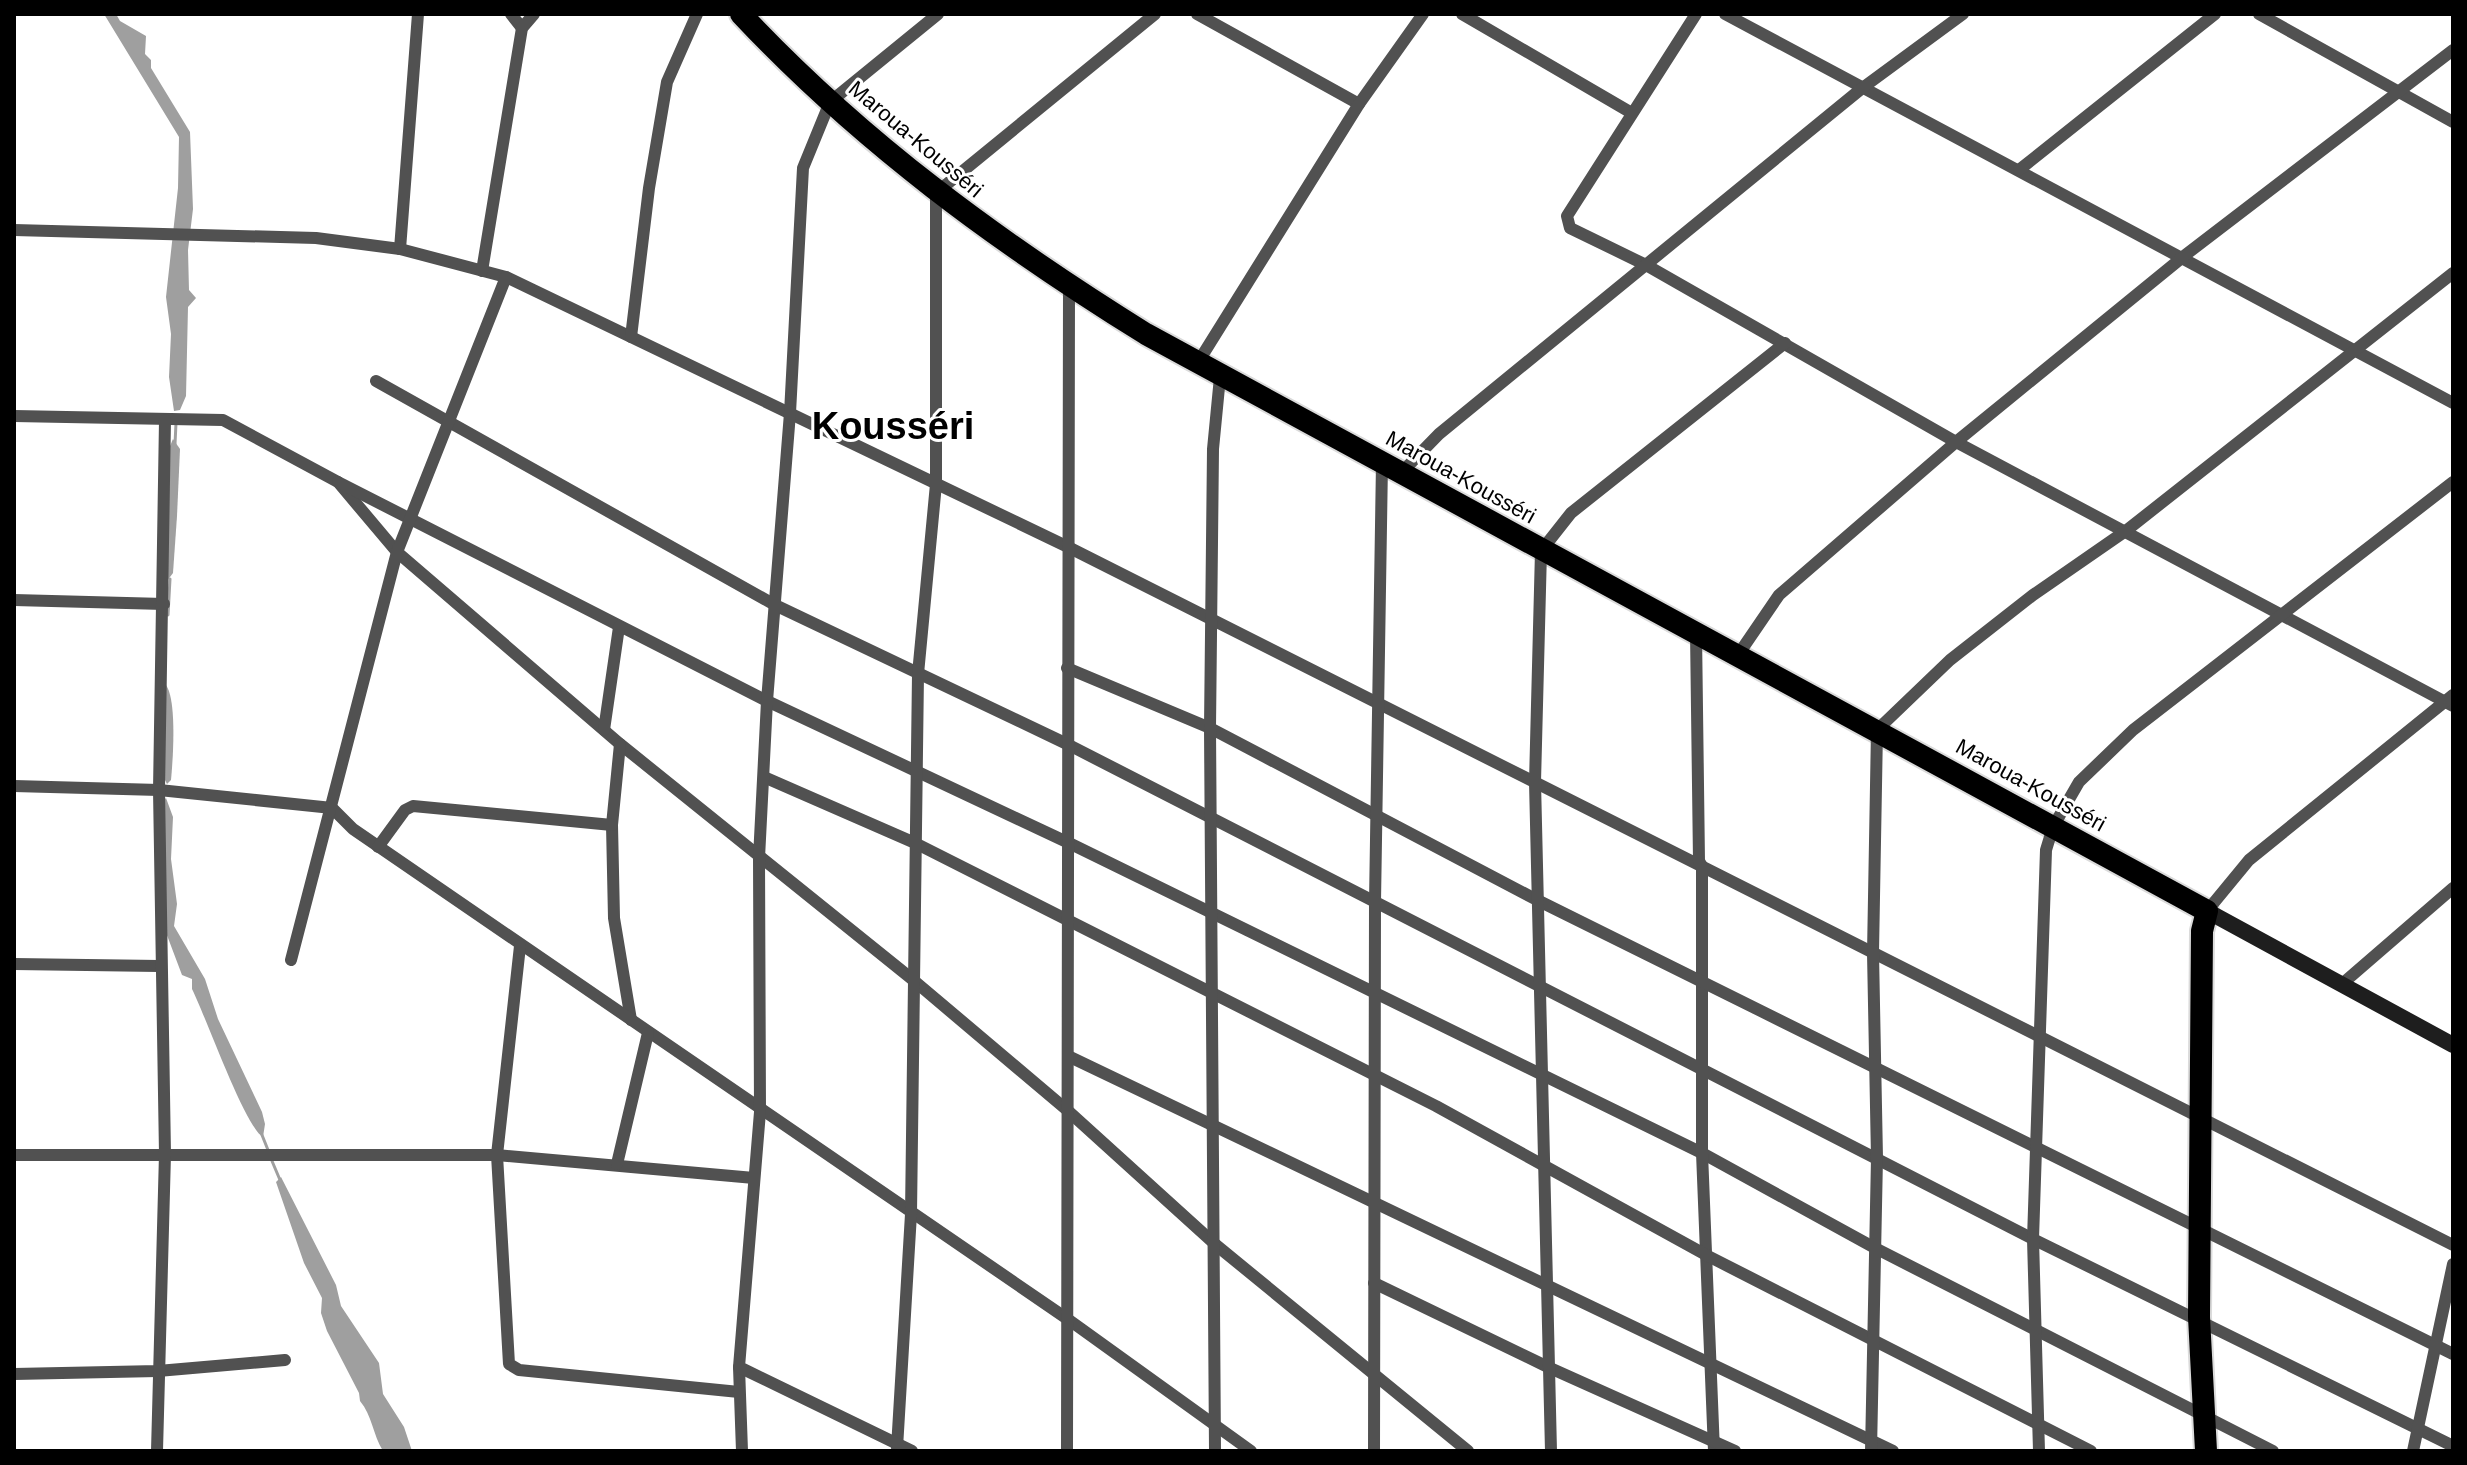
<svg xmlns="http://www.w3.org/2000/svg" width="2467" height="1465" font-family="Helvetica,sans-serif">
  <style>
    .water { fill: #9f9f9f }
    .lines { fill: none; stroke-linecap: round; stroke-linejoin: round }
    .stream { stroke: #9f9f9f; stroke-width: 3 }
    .highway-casing { stroke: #dbdbdb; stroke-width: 26 }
    .street { stroke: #515151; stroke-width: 12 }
    .secondary { stroke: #1e1e1e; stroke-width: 16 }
    .highway { stroke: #000; stroke-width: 22 }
    .labels { text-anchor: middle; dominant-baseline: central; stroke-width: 6; stroke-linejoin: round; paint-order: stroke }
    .street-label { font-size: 22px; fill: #000; stroke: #fff }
    .town-label { font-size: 38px; font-weight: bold; fill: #000; stroke: #fff }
  </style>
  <rect width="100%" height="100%" fill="#fff"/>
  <g class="water">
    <polygon points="104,14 116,14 120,21 146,36 145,54 151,60 151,68 190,132 193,209 188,250 189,290 196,298 188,307 186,396 180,410 174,411 169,377 171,334 166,297 178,188 179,137"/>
    <polygon points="173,439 180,449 177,516 173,573 167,581 170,446"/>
    <path d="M166,685C177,701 173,759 171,780L167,784L163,776Z"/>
    <path d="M166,798L173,817L171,859L177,904L174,926L205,979L218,1019L262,1112L265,1124L263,1137C245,1127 206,1017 192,989V979L182,975L165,930L163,801Z"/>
    <path d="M281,1177L336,1285L341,1306L379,1363L383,1394L404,1427L412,1451H383C373,1435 372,1415 360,1401L359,1393L327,1331L321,1313L322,1298L304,1263L276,1182Z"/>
  </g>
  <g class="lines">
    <g class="stream">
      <polyline points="175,444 176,423"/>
      <polyline points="168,615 170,579"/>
      <polyline points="262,1135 268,1150"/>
      <polyline points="272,1161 280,1180"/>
    </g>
    <defs>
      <path id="highway" d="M741,14C861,142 998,242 1146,334L2207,911L2202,931L2199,1317L2206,1451"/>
    </defs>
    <use href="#highway" class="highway-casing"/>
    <g class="street">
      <polyline points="511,14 522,28"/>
      <polyline points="1197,14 1359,104"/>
      <polyline points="1462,14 1630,112"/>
      <polyline points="1696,14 1567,216 1570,228 1646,265 1956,442 2453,706"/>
      <polyline points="1725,14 2453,403"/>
      <polyline points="2259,14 2453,122"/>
      <polyline points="2019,170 2215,14"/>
      <polyline points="14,230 316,238 400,249 506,277 1066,546 2453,1245"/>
      <polyline points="400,249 418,14"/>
      <polyline points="482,271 522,28 534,14"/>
      <polyline points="631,337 649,188 667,82 697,14"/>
      <polyline points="1197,364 1359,104 1423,14"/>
      <polyline points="376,381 775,605 1067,744 2033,1239 2453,1446"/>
      <polyline points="14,416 223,420 338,482 397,552 620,744 912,979 1067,1110 1216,1245 1468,1451"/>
      <polyline points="1401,473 1439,434 1861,89 1963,14"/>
      <polyline points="338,482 767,701 1069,843 1702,1153 1875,1248 2273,1451"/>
      <polyline points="14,600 164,604"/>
      <polyline points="1696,632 1699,861 1702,866 1702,1153 1714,1451"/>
      <polyline points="1738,655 1779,595 1956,442 2184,256 2453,50"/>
      <polyline points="1067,668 1210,728 1539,901 2453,1354"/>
      <polyline points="604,730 619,627"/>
      <polyline points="620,744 612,825 614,918 631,1020"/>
      <polyline points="764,777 915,843 1436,1106 1708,1256 2091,1451"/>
      <polyline points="14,786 159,790 332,808 353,829 1069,1320 1251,1451"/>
      <polyline points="378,847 405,810 413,806 612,825"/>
      <polyline points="2207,911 2249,860 2453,695"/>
      <polyline points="520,946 497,1155 509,1364 519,1370 739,1392"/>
      <polyline points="291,960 397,552 506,277"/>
      <polyline points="14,964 159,966"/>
      <polyline points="2342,984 2453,888"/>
      <polyline points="1068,1056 1893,1451"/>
      <polyline points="14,1155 497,1155 754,1178"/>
      <polyline points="617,1164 648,1033"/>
      <polyline points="1374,1283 1550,1368 1735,1451"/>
      <polyline points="739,1367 742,1451"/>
      <polyline points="14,1374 158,1371 285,1360"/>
      <polyline points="897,1448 911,1214 918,674 936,484 936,193 1155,14"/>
      <polyline points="157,1451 165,1154 159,790 165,420"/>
      <polyline points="912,1451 739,1367 760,1112 759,858 767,701 790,413 803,168 830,102 938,14"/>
      <polyline points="1067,1451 1069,287"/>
      <polyline points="1215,1451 1210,728 1213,449 1220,377"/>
      <polyline points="1374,1451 1375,902 1382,463"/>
      <polyline points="1551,1451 1535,782 1541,551 1571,513 1785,343"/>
      <polyline points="1871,1451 1877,1158 1873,953 1877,730 1950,660 2033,595 2127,530 2453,273"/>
      <polyline points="2039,1451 2033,1239 2046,850 2053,827 2079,782 2133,730 2453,482"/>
      <polyline points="2413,1451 2453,1264"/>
    </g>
    <polyline class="secondary" points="2207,911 2453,1045"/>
    <use href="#highway" class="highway"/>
  </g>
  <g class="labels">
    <g class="street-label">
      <text transform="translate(916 139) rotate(40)">Maroua-Kousséri</text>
      <text transform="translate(1461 477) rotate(29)">Maroua-Kousséri</text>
      <text transform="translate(2031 785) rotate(29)">Maroua-Kousséri</text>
    </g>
    <g class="town-label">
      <text x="893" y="426">Kousséri</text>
    </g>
  </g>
  <rect width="2467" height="1465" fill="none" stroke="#000000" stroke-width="32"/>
</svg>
